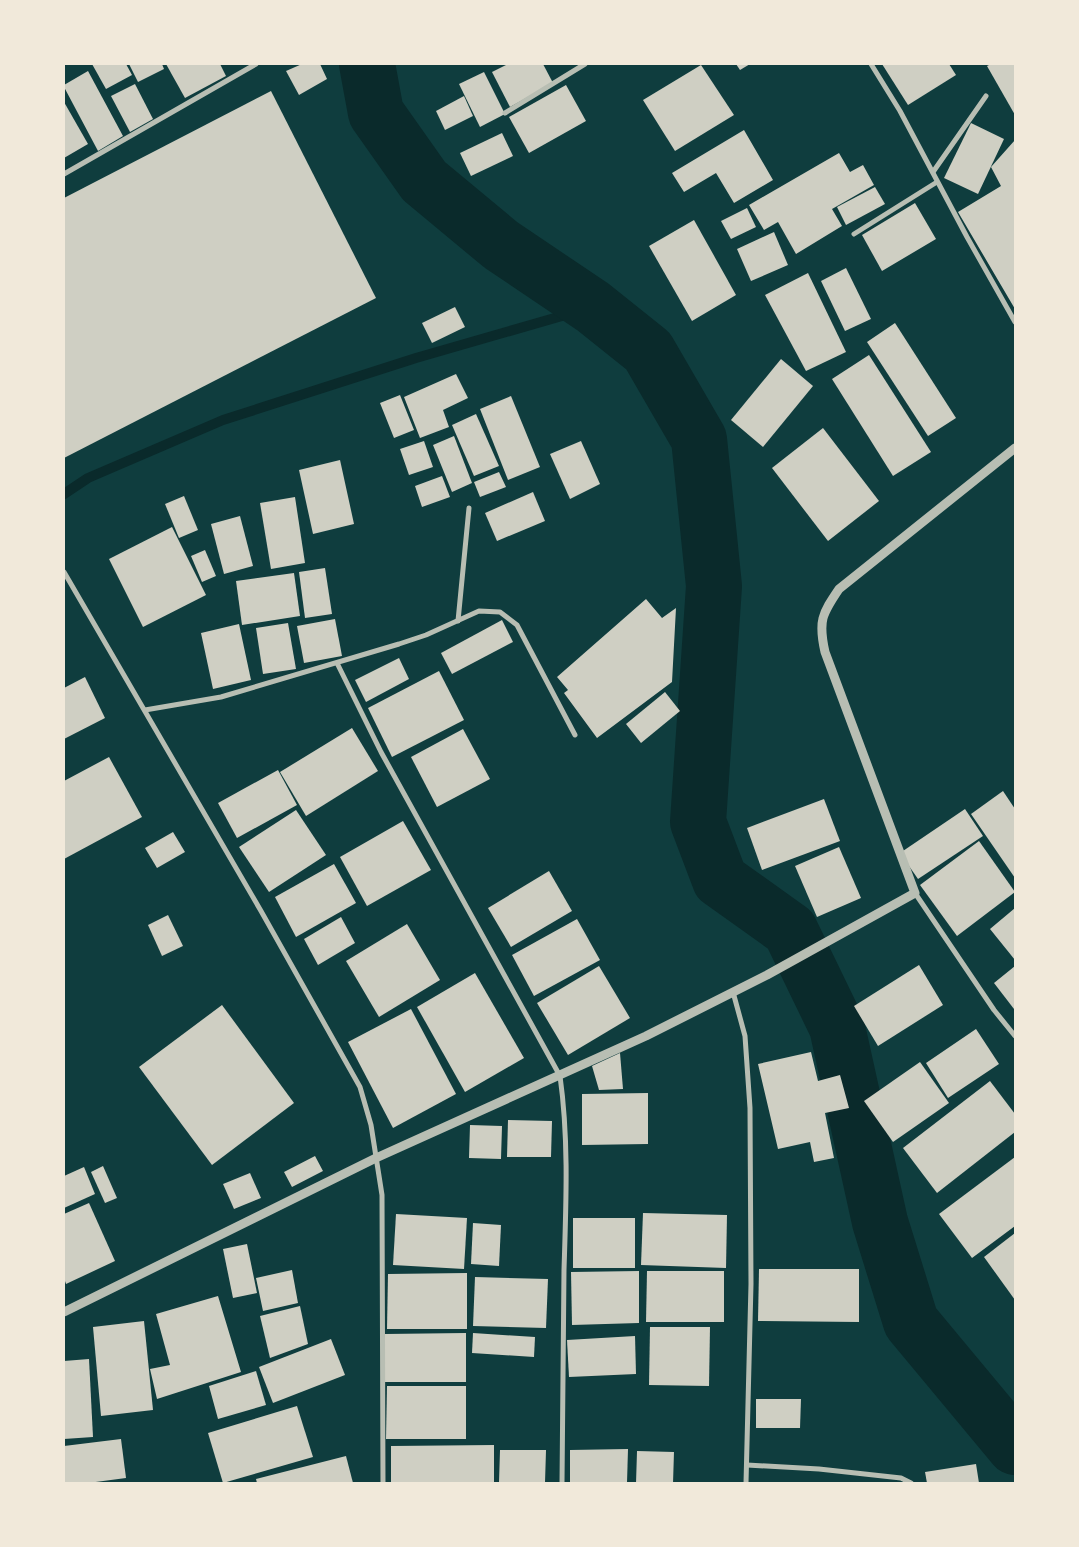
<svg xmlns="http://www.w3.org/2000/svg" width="1079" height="1547" font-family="Commissioner,sans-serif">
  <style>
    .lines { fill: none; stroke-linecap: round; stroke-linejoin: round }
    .stream { stroke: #0a2a2b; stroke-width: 10 }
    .river { stroke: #0a2a2b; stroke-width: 56 }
    .building { fill: #cfcfc3 }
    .minor { stroke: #b8beb3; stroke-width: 5 }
    .tertiary { stroke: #b8beb3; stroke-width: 9 }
  </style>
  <rect width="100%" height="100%" fill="#0f3d3e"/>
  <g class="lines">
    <polyline class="stream" points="64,494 88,478 223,420 416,358 593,307"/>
    <polyline class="river" points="367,64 376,113 424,181 501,245 593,307 648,351 699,439 714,586 698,822 720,880 790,930 837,1027 880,1222 911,1322 1015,1447"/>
  </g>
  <g class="building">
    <polygon points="92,64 126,64 132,75 106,89"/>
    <polygon points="129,64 162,64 164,69 138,82"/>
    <polygon points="166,64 220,64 226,76 185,98"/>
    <polygon points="302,64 320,64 327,79 299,95 286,71"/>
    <polygon points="508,64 543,64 553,83 510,107 492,72"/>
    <polygon points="736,64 750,64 740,70"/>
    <polygon points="882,64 949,64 956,75 908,105"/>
    <polygon points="991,64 1015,64 1015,115 987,66"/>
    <polygon points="701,65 734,115 675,151 643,100"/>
    <polygon points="88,71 123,136 98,151 64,87 64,85"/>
    <polygon points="484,72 505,114 480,127 459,84"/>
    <polygon points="135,84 153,119 130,132 111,96"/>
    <polygon points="566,85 586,121 529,153 509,117"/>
    <polygon points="271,91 376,298 64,458 64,198"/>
    <polygon points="464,96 473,116 445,130 436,111"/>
    <polygon points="64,102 88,144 64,158"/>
    <polygon points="971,123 1004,139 978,194 944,178"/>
    <polygon points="744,130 773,180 734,203 716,173 684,192 672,173"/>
    <polygon points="502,133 513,156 471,176 460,153"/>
    <polygon points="1015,140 1015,309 958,212 1001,186 991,167"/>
    <polygon points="839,153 850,172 863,165 874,185 832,209 842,226 796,254 778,222 764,230 749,205"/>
    <polygon points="875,187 885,204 846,225 837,207"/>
    <polygon points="915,203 936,239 882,271 862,235"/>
    <polygon points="747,208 756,227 731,239 721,221"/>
    <polygon points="694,220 736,295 692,321 649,246"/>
    <polygon points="774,232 788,265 751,281 737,249"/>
    <polygon points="846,268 871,319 845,331 821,281"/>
    <polygon points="808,273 846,352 806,371 765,295"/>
    <polygon points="455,307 465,327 432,343 422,323"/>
    <polygon points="895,323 956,418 928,436 867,342"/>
    <polygon points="869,355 931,452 893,476 832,379"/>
    <polygon points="781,359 813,386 763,447 731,420"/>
    <polygon points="456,374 468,398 443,410 449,427 420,438 404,397"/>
    <polygon points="400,395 414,430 394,438 380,403"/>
    <polygon points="511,396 540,467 508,480 480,409"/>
    <polygon points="476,414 499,466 474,476 452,425"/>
    <polygon points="823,428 879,501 828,541 772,468"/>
    <polygon points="454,436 472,483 452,492 433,445"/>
    <polygon points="424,441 433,467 409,475 400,449"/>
    <polygon points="581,441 600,484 570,499 550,454"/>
    <polygon points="340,460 354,524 313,534 299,470"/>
    <polygon points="499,472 506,487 480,497 474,482"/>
    <polygon points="442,476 450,497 422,507 415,486"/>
    <polygon points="533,492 545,521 497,541 485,513"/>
    <polygon points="184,496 198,530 179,538 165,504"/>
    <polygon points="295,497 305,563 271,569 260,503"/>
    <polygon points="240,516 253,566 224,574 211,524"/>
    <polygon points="172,527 206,595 143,627 109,559"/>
    <polygon points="205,550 216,576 202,582 191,556"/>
    <polygon points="325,568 332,614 305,618 299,572"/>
    <polygon points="294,573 300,616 242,625 236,581"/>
    <polygon points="646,599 662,618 676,608 672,682 597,738 564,693 568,690 557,677"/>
    <polygon points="335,619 342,656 304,663 297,626"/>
    <polygon points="502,620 513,642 452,674 441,653"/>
    <polygon points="288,623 296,669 263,674 256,628"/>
    <polygon points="239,624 251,680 213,689 201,633"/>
    <polygon points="399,658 409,679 366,702 355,680"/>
    <polygon points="439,671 464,720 392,757 368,708"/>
    <polygon points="85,677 105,718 64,739 64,688"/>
    <polygon points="665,692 680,711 641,743 626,724"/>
    <polygon points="352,728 378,771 306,816 280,772"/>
    <polygon points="463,729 490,779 437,807 411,757"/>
    <polygon points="109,757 142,817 64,859 64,781"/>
    <polygon points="278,770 297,805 237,838 218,803"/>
    <polygon points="1003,791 1015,809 1015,878 971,814"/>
    <polygon points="824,799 840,841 762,870 747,828"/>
    <polygon points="965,809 983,836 918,879 900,853"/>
    <polygon points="296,810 326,855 269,892 239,847"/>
    <polygon points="403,821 431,870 367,906 340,857"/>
    <polygon points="173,832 185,852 157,868 145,848"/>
    <polygon points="979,841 1015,892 957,936 920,885"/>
    <polygon points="839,847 861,898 817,917 795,866"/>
    <polygon points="334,864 356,903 296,937 275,897"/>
    <polygon points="549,871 572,911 511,947 488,908"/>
    <polygon points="1015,908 1015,960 990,929"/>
    <polygon points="168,915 183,946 162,956 148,925"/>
    <polygon points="341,917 355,943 318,965 304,939"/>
    <polygon points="577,919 600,960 534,996 512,955"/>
    <polygon points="407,924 440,980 379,1017 346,961"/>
    <polygon points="919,965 943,1005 878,1046 854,1006"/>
    <polygon points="599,966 630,1018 568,1055 537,1003"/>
    <polygon points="1015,966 1015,1008 1014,1009 994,983"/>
    <polygon points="475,973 524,1058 465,1092 417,1007"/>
    <polygon points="222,1005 294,1103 212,1165 139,1067"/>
    <polygon points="411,1009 456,1094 393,1128 348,1042"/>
    <polygon points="976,1029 999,1064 948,1098 926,1063"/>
    <polygon points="811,1052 818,1081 840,1075 849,1108 825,1113 834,1158 814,1162 810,1142 778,1149 758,1064"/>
    <polygon points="620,1053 623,1089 599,1090 592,1066"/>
    <polygon points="920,1062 949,1103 893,1142 864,1101"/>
    <polygon points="990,1081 1015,1114 1015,1132 937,1193 903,1148"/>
    <polygon points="648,1093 648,1144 582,1145 582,1094"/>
    <polygon points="508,1120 552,1121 551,1157 507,1157"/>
    <polygon points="470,1125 502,1126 501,1159 469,1158"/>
    <polygon points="315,1156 323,1171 292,1187 284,1172"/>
    <polygon points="1015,1157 1015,1226 972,1258 939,1214"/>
    <polygon points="103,1166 117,1198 105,1203 91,1172"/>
    <polygon points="84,1167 95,1194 64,1208 64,1176"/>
    <polygon points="250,1173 261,1198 234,1209 223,1184"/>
    <polygon points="89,1203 115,1261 66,1284 64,1278 64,1214"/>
    <polygon points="643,1213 727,1215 726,1268 641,1265"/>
    <polygon points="396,1214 467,1218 464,1269 393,1265"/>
    <rect x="573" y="1218" width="62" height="50"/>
    <polygon points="473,1223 501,1225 499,1266 471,1264"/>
    <polygon points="1015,1233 1015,1300 984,1257"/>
    <polygon points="247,1244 257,1293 233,1298 223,1249"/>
    <polygon points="759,1269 859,1269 859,1322 758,1321"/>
    <polygon points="292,1270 298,1303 263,1311 256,1278"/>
    <polygon points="639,1271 639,1323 572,1325 571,1272"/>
    <polygon points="647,1271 724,1271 724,1322 646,1322"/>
    <polygon points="467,1273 467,1329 387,1329 388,1274"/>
    <polygon points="475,1277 548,1279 546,1328 473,1326"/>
    <polygon points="218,1296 241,1372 157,1399 150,1369 170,1365 156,1314"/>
    <polygon points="300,1306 308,1344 270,1358 260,1316"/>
    <polygon points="144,1321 153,1410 101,1416 93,1327"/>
    <polygon points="650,1327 710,1327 709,1386 649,1385"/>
    <polygon points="466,1333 466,1382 385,1382 385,1334"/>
    <polygon points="473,1333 535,1337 534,1357 472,1353"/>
    <polygon points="635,1336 636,1374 569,1377 567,1340"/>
    <polygon points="331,1339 345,1375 273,1403 259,1367"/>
    <polygon points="89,1359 93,1437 64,1439 64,1361"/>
    <polygon points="256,1371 266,1405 218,1419 209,1386"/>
    <polygon points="387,1386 466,1386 466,1439 386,1439"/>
    <polygon points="756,1399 801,1399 800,1428 756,1428"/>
    <polygon points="297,1406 313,1457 223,1483 208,1433"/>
    <polygon points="121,1439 126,1478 88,1483 64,1483 64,1446"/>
    <polygon points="494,1445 494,1483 391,1483 391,1446"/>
    <polygon points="628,1449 627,1483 570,1483 570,1450"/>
    <polygon points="500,1450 546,1450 545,1483 499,1483"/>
    <polygon points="637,1451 674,1452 673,1483 636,1483"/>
    <polygon points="346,1456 353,1483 257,1483 256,1479"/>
    <polygon points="976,1464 979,1483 927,1483 925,1472"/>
  </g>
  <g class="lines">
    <g class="minor">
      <polyline points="871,64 900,111 967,237 1015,322"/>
      <polyline points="505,113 585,64"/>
      <polyline points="933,172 986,96"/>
      <polyline points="64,174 256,64"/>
      <polyline points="854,234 937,182"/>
      <polyline points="64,572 261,911 360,1087 371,1125 382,1195 383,1483"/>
      <polyline points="458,621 469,508"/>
      <path d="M337,663L381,752L560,1076C569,1140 566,1205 564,1270C563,1341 562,1412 562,1483"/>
      <polyline points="145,710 221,697 399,644 426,635 479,611 500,612 517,625 575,735"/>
      <polyline points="915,893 994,1010 1015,1036"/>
      <polyline points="733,992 745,1036 750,1108 751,1284 746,1483"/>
      <polyline points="747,1465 819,1469 901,1478 911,1483"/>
    </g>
    <path class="tertiary" d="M64,1312L376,1158L646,1036L767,975L915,893L825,652C818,621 822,614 839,589L1015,448"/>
  </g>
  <rect width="1079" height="1547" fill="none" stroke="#f1e9da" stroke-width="130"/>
</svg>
